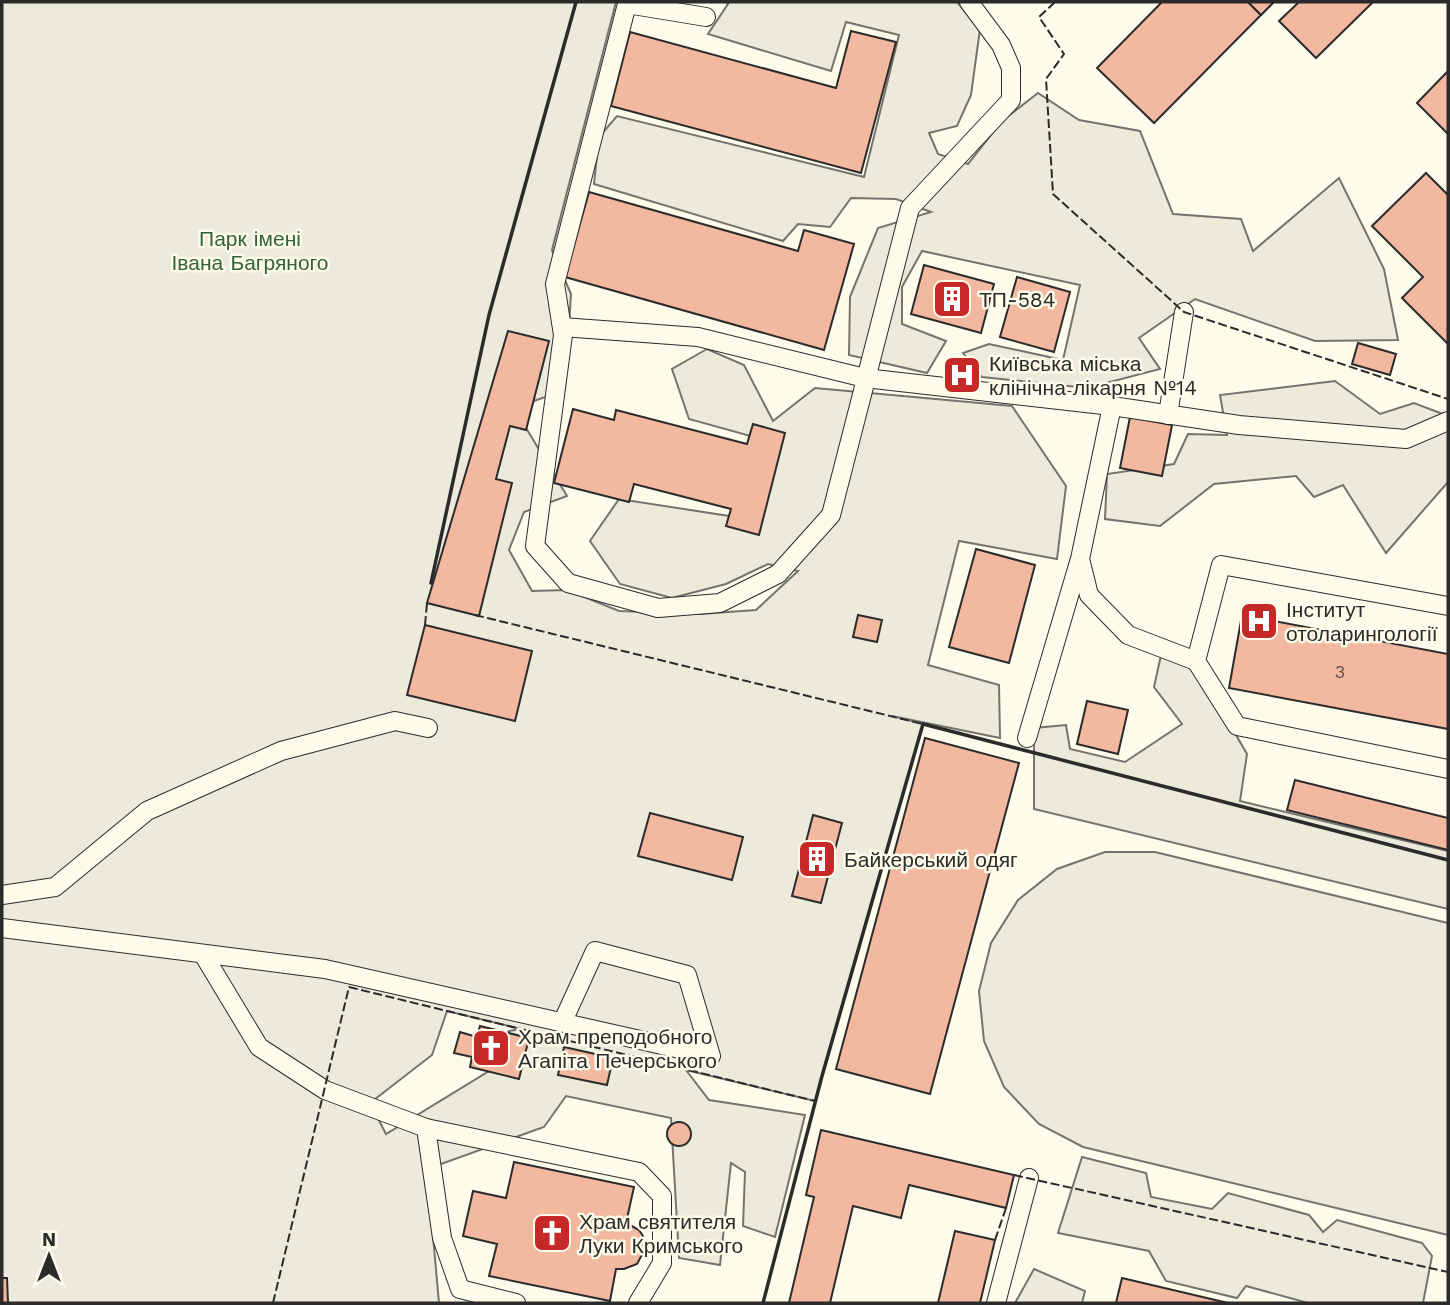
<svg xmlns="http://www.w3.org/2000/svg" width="1450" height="1305" font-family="'Work Sans',sans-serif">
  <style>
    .green { fill: #ecebdb; stroke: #74746e; stroke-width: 2; fill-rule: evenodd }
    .building { fill: #f2b8a0; stroke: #2b2b2b; stroke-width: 2 }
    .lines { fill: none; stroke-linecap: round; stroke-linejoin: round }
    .lane-casing { stroke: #2b2b2b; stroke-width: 20 }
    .lane { stroke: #fdfbea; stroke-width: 18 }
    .fence { stroke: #2b2b2b; stroke-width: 2; stroke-dasharray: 9 3.5; stroke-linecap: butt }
    .wall { stroke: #2b2b2b; stroke-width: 3.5 }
    .labels { text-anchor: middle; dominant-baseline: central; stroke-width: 5; stroke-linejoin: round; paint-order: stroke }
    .number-label { font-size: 18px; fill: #5d4e48 }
    .park-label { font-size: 21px; fill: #34623c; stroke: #fdfbea }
    .poi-label { font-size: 21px; fill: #2b2b2b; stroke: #fdfbea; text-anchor: start }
  </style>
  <rect width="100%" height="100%" fill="#fdfbea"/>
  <g class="green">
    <path d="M2,2H616L552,250L571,294L565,390L514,408L567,496L524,512L509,550L532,591L567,590L619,611L700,614L756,610L798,571L768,564L726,584L672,598L620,584L590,541L619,499L749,519L765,440L689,419L672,369L707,349L744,365L773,421L815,388L1012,406L1066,486L1057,559L959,541L928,665L999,685L1000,738L892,716L923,724L815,1101L686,1070L709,1100L805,1115L775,1237L743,1226L745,1172L731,1163L720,1265L679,1258L671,1118L566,1096L544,1127L427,1169L439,1303H2ZM447,1011L521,1029L509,1031L489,1071L386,1134L370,1103L432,1055Z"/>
    <polygon points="725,2 957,2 980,29 971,95 957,126 929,133 938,154 968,164 1002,121 1038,93 1079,120 1140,131 1173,214 1241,219 1253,251 1339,178 1384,269 1398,340 1315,341 1195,299 1139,338 1160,369 1087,388 982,377 963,353 989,344 1063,360 1080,285 922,251 902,287 902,324 946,341 927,373 849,355 850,297 878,228 931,212 896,199 851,198 830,227 798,224 783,241 594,184 599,137 617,116 864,177 899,35 846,22 831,71 708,34 728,4"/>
    <polygon points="1335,381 1380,414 1414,403 1448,416 1448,482 1386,553 1343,485 1314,497 1296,476 1214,484 1160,526 1105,519 1107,474 1174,464 1188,434 1227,435 1220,395"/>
    <polygon points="1163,646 1197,668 1247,754 1240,801 1448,851 1448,909 1034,809 1034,728 1066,725 1070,749 1125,762 1182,724 1154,687"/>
    <polygon points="1105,852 1155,852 1448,923 1448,1235 1083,1147 1039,1124 1004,1087 984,1041 979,991 991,943 1018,900 1057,869"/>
    <polygon points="1082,1157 1146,1173 1151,1197 1212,1209 1228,1193 1309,1215 1323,1232 1337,1220 1422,1243 1432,1256 1423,1303 1308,1303 1246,1286 1237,1298 1166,1281 1149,1251 1058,1233"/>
    <polygon points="1034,1269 1085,1291 1082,1303 1015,1303"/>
  </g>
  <g class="building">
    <polygon points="1162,2 1248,2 1261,15 1154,123 1097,68"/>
    <polygon points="1248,2 1274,2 1261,15"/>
    <polygon points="1299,2 1373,2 1316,58 1279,21"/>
    <polygon points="851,31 896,42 861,173 611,106 630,32 836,88"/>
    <polygon points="1448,71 1448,134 1417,103"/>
    <polygon points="1426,173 1448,195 1448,344 1402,298 1423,277 1372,226"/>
    <polygon points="589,192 798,251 804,230 854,244 824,350 565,277"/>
    <polygon points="924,265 994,284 981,333 911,314"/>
    <polygon points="1017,277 1070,292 1054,352 1000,337"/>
    <polygon points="508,331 549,341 526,430 510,426 496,479 512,483 479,616 427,603"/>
    <polygon points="1358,343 1396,354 1390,375 1352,364"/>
    <polygon points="573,409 614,420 616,410 747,444 753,424 785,433 759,535 726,526 731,509 634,484 629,502 554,483"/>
    <polygon points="1130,417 1172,425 1162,476 1120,468"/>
    <polygon points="976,549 1035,565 1009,663 949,647"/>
    <polygon points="858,615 882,620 877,642 853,637"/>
    <polygon points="1242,615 1448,654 1448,729 1229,688"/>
    <polygon points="425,625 532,651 515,721 407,695"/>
    <polygon points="1087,701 1128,710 1118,754 1077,744"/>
    <polygon points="925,738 1019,763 930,1094 836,1069"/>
    <polygon points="1295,780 1448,818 1448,850 1287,810"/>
    <polygon points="650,813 743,837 732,880 638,856"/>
    <polygon points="813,815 842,823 821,903 792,896"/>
    <polygon points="480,1026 529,1038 519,1079 470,1067 472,1057 454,1053 460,1032 477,1037"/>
    <polygon points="564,1047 613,1058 607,1085 558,1075"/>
    <circle cx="679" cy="1134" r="12"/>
    <polygon points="821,1130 1014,1175 1006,1208 909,1185 901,1218 853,1206 830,1303 789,1303 814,1197 806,1195"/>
    <polygon points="514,1162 634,1187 626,1223 639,1230 643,1236 644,1251 637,1264 624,1269 616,1269 610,1301 489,1276 497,1244 463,1236 473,1191 506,1198"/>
    <polygon points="955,1231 995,1240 980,1303 938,1303"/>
    <polygon points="2,1278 7,1278 8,1303 2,1303"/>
    <polygon points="1122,1278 1228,1303 1116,1303"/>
  </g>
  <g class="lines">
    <defs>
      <g id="lane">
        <polyline points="706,17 627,4 555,284 563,335 535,546 568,583 658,608 720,603 778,574 831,515 910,208 1011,100 1011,68 1001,45 969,2"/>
        <polyline points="562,327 698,337 865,378 1112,406 1239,425 1406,439 1448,421"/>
        <polyline points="1112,406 1080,559 1089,595 1128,635 1196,661"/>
        <polyline points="1168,415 1184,312"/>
        <polyline points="1448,606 1221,565 1196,661 1237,726 1448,769"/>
        <polyline points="1027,738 1079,562"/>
        <polyline points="2,895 55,887 147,811 281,751 395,721 428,728"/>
        <polyline points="2,928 325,969 711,1056 687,975 595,951 563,1021"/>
        <polyline points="203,954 259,1047 325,1090 426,1128 639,1172 662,1196 662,1263 638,1303"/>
        <polyline points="426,1128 442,1238 460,1289 516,1303"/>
        <polyline points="996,1303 1029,1178"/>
      </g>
    </defs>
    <use href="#lane" class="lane-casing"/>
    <use href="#lane" class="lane"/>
    <g class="fence">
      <polyline points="1055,2 1039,17 1064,54 1046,79 1053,194 1184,312 1448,399"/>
      <polyline points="475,615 923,724"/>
      <polyline points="425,625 427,603 430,604"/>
      <polyline points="1014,1175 1448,1272"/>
      <polyline points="995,1240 1006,1208"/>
      <polyline points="273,1303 349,987 815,1101"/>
    </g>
    <g class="wall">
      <polyline points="431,583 489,315 576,2"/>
      <polyline points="763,1303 822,1076 923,724 1448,860"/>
    </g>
  </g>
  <defs>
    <symbol id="building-square" viewBox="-11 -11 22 22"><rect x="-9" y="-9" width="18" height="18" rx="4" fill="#c62828" stroke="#fdfbea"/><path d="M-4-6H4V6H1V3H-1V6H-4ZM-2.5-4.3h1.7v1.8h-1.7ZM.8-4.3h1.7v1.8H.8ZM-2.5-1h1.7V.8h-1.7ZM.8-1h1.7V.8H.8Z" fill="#fff"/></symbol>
    <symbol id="hospital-square" viewBox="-11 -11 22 22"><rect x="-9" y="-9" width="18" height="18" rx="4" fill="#c62828" stroke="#fdfbea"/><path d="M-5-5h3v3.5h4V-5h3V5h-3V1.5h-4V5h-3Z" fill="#fff"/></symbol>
    <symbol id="church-square" viewBox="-11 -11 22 22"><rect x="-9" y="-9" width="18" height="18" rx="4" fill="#c62828" stroke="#fdfbea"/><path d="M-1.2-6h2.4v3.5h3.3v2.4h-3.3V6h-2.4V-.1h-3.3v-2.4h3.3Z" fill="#fff"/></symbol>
  </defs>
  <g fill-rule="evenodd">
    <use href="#building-square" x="930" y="277" width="44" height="44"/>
    <use href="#hospital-square" x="940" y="353" width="44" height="44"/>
    <use href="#hospital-square" x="1237" y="599" width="44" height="44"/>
    <use href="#building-square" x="795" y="837" width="44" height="44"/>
    <use href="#church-square" x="469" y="1026" width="44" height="44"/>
    <use href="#church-square" x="530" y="1211" width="44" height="44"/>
  </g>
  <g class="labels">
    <g class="number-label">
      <text x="1340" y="671">3</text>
    </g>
    <g class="park-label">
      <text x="250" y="238">Парк імені<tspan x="250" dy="24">Івана Багряного</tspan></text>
    </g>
    <g class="poi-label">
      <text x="979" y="299">ТП-584</text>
      <text x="989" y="363">Київська міська<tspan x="989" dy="24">клінічна лікарня №14</tspan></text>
      <text x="1286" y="609">Інститут<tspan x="1286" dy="24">отоларингології</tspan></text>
      <text x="844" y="859">Байкерський одяг</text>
      <text x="518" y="1036">Храм преподобного<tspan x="518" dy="24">Агапіта Печерського</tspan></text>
      <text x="579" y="1221">Храм святителя<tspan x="579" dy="24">Луки Кримського</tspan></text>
    </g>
  </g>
  <rect width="1450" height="1305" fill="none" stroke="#2b2b2b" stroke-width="7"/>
  <g transform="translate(49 1256)" stroke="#fdfbea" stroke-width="5" paint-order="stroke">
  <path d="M0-5L12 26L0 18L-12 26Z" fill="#2b2b2b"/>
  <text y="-10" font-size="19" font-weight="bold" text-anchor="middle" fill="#2b2b2b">N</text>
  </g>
</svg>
